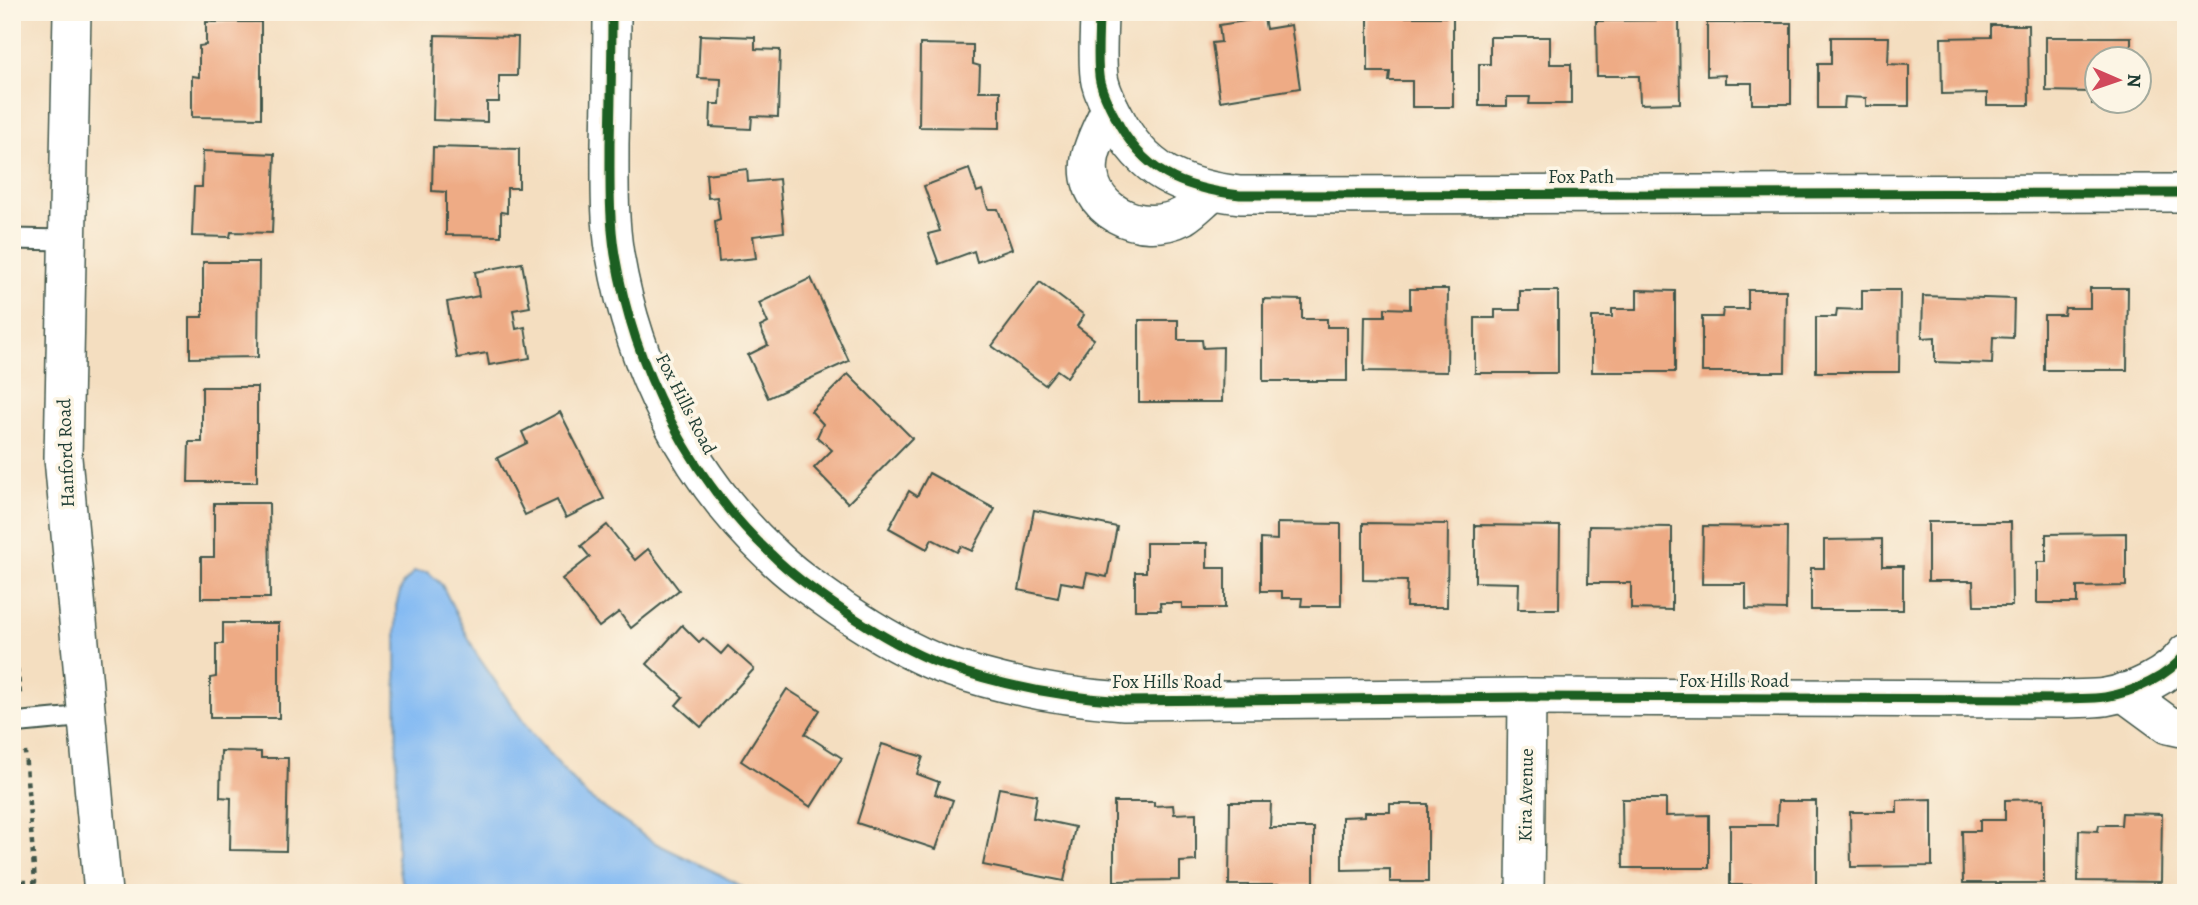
<svg xmlns="http://www.w3.org/2000/svg" width="2198" height="905" font-family="Alegreya,serif">
  <style>
    .water { fill: #83baf3; stroke: #517c94; stroke-width: 2 }
    .building { fill: #eeab85 }
    .lines { fill: none; stroke-linecap: round; stroke-linejoin: round }
    .lane-casing { stroke: #3f5549; stroke-width: 23 }
    .street-casing { stroke: #3f5549; stroke-width: 40 }
    .path { stroke: #3f5549; stroke-width: 4.5; stroke-dasharray: 5 5; stroke-linecap: butt }
    .lane { stroke: #fff; stroke-width: 19 }
    .street { stroke: #fff; stroke-width: 37 }
    .cycleway-casing { stroke: #fcf5e5; stroke-width: 13 }
    .cycleway { stroke: #1b5e20; stroke-width: 9 }
    .labels { text-anchor: middle; dominant-baseline: central; stroke-width: 7; stroke-linejoin: round; paint-order: stroke }
    .street-label { font-size: 19px; fill: #1f3d34; stroke: #fcf5e5 }
  </style>
  <rect width="100%" height="100%" fill="#fcf5e5"/>
  <filter id="ink" filterUnits="userSpaceOnUse"><feTurbulence type="fractalNoise" baseFrequency=".0143" numOctaves="2"/><feDisplacementMap in="SourceGraphic" scale="14" xChannelSelector="R" yChannelSelector="G"/><feConvolveMatrix kernelMatrix="1 2 1 2 8 2 1 2 1" color-interpolation-filters="sRGB"/></filter>
  <filter id="wash" filterUnits="userSpaceOnUse"><feTurbulence type="fractalNoise" baseFrequency=".00686" numOctaves="4" result="noise"/><feDisplacementMap in="SourceGraphic" scale="28" xChannelSelector="R" yChannelSelector="G"/><feGaussianBlur stdDeviation="1.57" result="paint"/><feColorMatrix in="noise" values="0 0 0 0 0 0 0 0 0 0 0 0 0 0 0 0 0 1.4 0 .05"/><feComposite in="paint" operator="in"/></filter>
  <g filter="url(#wash)">
    <rect width="100%" height="100%" fill="#f4dec0"/>
    <polygon class="water" points="414,572 428,572 442,585 477,655 532,734 588,797 653,842 719,874 742,887 745,893 409,893 401,880 397,858 396,606 402,585"/>
    <g id="blocks">
      <g class="building">
        <polygon points="1368,17 1453,17 1453,107 1412,107 1412,81 1389,81 1390,72 1368,72"/>
        <polygon points="1264,18 1266,29 1291,25 1300,88 1220,101 1212,43 1221,42 1219,25"/>
        <polygon points="1679,20 1680,103 1640,104 1639,76 1597,76 1596,21"/>
        <polygon points="206,22 261,22 261,118 192,117 192,76 199,77 199,46 206,45"/>
        <polygon points="1707,23 1791,23 1791,104 1752,104 1752,83 1725,83 1725,75 1707,76"/>
        <polygon points="1991,25 2028,25 2029,105 1987,105 1987,93 1942,94 1941,38 1991,37"/>
        <polygon points="435,35 518,37 517,76 499,76 499,102 487,102 487,122 433,120"/>
        <polygon points="700,35 755,37 755,49 780,50 778,117 752,116 751,129 710,127 711,104 720,104 721,79 698,78"/>
        <polygon points="1490,37 1550,37 1550,64 1571,64 1571,104 1529,104 1530,97 1507,97 1507,106 1479,106 1479,64 1490,64"/>
        <polygon points="1831,37 1889,37 1888,64 1909,65 1909,106 1866,106 1866,98 1845,97 1844,108 1818,108 1818,64 1831,64"/>
        <polygon points="2046,37 2131,37 2131,60 2096,60 2096,104 2092,104 2092,92 2046,91"/>
        <polygon points="920,44 973,45 973,64 980,66 979,91 1000,91 1000,128 919,127"/>
        <polygon points="433,147 519,149 519,188 507,188 507,213 501,212 501,236 446,235 446,192 432,191"/>
        <polygon points="203,151 275,154 272,233 231,232 230,237 192,236 194,187 202,187"/>
        <polygon points="747,169 748,182 779,179 784,232 753,236 756,258 719,262 715,221 720,219 717,197 708,198 706,174"/>
        <polygon points="969,169 977,192 982,190 988,209 998,209 1012,249 977,262 974,251 939,264 928,234 940,231 924,186"/>
        <polygon points="203,262 259,262 258,357 190,358 190,317 203,317"/>
        <polygon points="522,263 530,307 513,310 516,329 525,327 530,358 489,365 487,353 457,358 447,302 479,296 475,272"/>
        <polygon points="811,278 849,361 768,398 748,355 768,345 760,327 768,323 759,303"/>
        <polygon points="1040,282 1084,315 1077,326 1094,339 1067,377 1057,370 1045,385 992,346"/>
        <polygon points="2090,288 2128,288 2127,370 2044,370 2044,315 2064,315 2065,308 2090,308"/>
        <polygon points="1410,289 1448,289 1447,372 1364,371 1365,316 1385,316 1385,308 1410,309"/>
        <polygon points="1637,290 1675,291 1675,372 1592,372 1592,317 1612,317 1612,309 1637,309"/>
        <polygon points="1748,290 1786,290 1785,372 1702,372 1702,317 1722,317 1723,309 1748,309"/>
        <polygon points="1862,290 1900,290 1899,372 1816,372 1816,317 1836,317 1837,309 1862,310"/>
        <polygon points="1520,291 1558,291 1558,373 1475,373 1475,318 1495,318 1495,310 1520,310"/>
        <polygon points="1923,296 2014,299 2013,338 1993,337 1992,364 1935,362 1935,337 1922,338"/>
        <polygon points="1263,299 1302,300 1302,319 1327,319 1327,327 1347,327 1347,381 1263,381"/>
        <polygon points="1139,320 1178,320 1178,340 1202,340 1203,348 1223,347 1222,402 1139,402"/>
        <polygon points="848,374 912,438 848,503 814,468 832,450 817,437 823,424 811,411"/>
        <polygon points="202,387 257,387 257,482 188,482 189,442 202,442"/>
        <polygon points="560,412 604,499 566,518 557,500 525,515 497,458 527,443 522,432"/>
        <polygon points="929,473 995,509 972,551 961,546 957,552 932,539 927,549 889,528 909,491 917,496"/>
        <polygon points="214,503 269,503 270,598 201,598 201,557 214,557"/>
        <polygon points="1034,510 1117,527 1107,577 1087,573 1084,586 1061,582 1058,598 1019,590"/>
        <polygon points="1928,522 2011,522 2012,606 1974,606 1973,581 1928,581"/>
        <polygon points="1277,523 1341,524 1341,606 1301,606 1302,598 1282,598 1282,591 1261,591 1261,539 1277,540"/>
        <polygon points="1363,523 1448,524 1447,607 1406,607 1407,581 1363,580"/>
        <polygon points="607,525 635,560 648,549 679,590 631,628 619,612 599,627 562,579 590,557 581,546"/>
        <polygon points="1475,525 1560,526 1559,609 1518,609 1519,583 1475,582"/>
        <polygon points="1589,526 1672,527 1672,610 1631,609 1631,583 1588,583"/>
        <polygon points="1703,526 1787,527 1786,610 1746,609 1746,584 1702,584"/>
        <polygon points="2126,533 2126,586 2077,587 2077,603 2037,603 2037,562 2046,562 2046,534"/>
        <polygon points="1882,539 1882,566 1903,566 1903,610 1811,610 1811,568 1824,568 1824,540"/>
        <polygon points="1146,543 1207,543 1207,568 1225,568 1225,608 1182,608 1182,603 1160,603 1161,610 1135,610 1135,572 1146,572"/>
        <polygon points="223,623 279,623 279,718 210,718 210,678 216,677 216,644 223,644"/>
        <polygon points="682,625 699,642 703,638 721,654 728,646 754,669 701,727 676,705 683,697 647,664"/>
        <polygon points="787,689 820,710 805,734 842,758 811,807 741,761"/>
        <polygon points="882,744 923,757 917,774 939,782 935,794 953,800 936,849 857,823"/>
        <polygon points="221,751 261,752 261,758 288,758 286,851 230,850 231,798 220,797"/>
        <polygon points="999,788 1037,795 1033,818 1075,827 1064,881 983,865"/>
        <polygon points="1622,799 1666,799 1666,816 1709,815 1709,868 1623,868"/>
        <polygon points="1932,799 1932,866 1851,867 1850,812 1897,812 1897,800"/>
        <polygon points="2044,799 2044,883 1963,883 1962,831 1980,831 1980,820 2005,820 2005,800"/>
        <polygon points="1778,801 1816,801 1816,885 1730,885 1730,825 1777,825"/>
        <polygon points="1114,802 1154,802 1154,806 1173,805 1174,814 1196,813 1196,861 1180,862 1180,880 1114,881"/>
        <polygon points="1230,802 1271,802 1270,828 1314,828 1314,885 1229,885"/>
        <polygon points="1390,804 1428,804 1428,882 1390,882 1390,869 1342,870 1342,817 1365,816 1365,812 1390,812"/>
        <polygon points="2122,813 2162,814 2161,882 2078,881 2079,830 2098,831 2099,825 2121,825"/>
      </g>
    </g>
  </g>
  <g filter="url(#ink)">
    <use href="#blocks" fill-opacity="0" stroke="#3f5549" stroke-width="2"/>
    <g class="lines">
      <defs>
        <g id="lane">
          <polyline points="12,239 66,240"/>
          <polyline points="12,723 87,716"/>
        </g>
        <g id="street">
          <polyline points="72,12 63,458 103,893"/>
          <path d="M612,12C612,56 611,100 610,144C610,181 609,218 615,255C634,367 688,476 771,554C792,575 817,592 841,609C872,630 908,652 943,665C1002,686 1061,697 1124,701L1527,697L2066,699C2078,698 2092,699 2105,697C2134,692 2168,677 2186,653"/>
          <path d="M1099,12C1099,31 1096,65 1100,82C1103,94 1109,106 1115,117C1143,172 1181,188 1240,195L2186,193"/>
          <path d="M1110,108C1104,123 1092,144 1090,159C1082,210 1141,238 1183,216C1193,210 1203,199 1212,192"/>
          <polyline points="2123,692 2168,725 2186,729"/>
          <polyline points="1525,893 1527,697"/>
        </g>
      </defs>
      <use href="#lane" class="lane-casing"/>
      <use href="#street" class="street-casing"/>
      <g class="path">
        <polyline points="12,619 20,694"/>
        <polyline points="12,882 35,882 25,752"/>
      </g>
      <use href="#lane" class="lane"/>
      <use href="#street" class="street"/>
      <defs>
        <g id="cycleway">
          <path d="M612,12C612,56 611,100 610,144C610,181 609,218 615,255C634,367 688,476 771,554C792,575 817,592 841,609C872,630 908,652 943,665C1002,686 1061,697 1124,701L1527,697L2066,699C2078,698 2092,699 2105,697C2134,692 2168,677 2186,653"/>
          <path d="M1099,12C1099,31 1096,65 1100,82C1103,94 1109,106 1115,117C1143,172 1181,188 1240,195L2186,193"/>
        </g>
      </defs>
      <use href="#cycleway" class="cycleway-casing"/>
      <use href="#cycleway" class="cycleway"/>
    </g>
  </g>
  <g class="labels">
    <g class="street-label">
      <text x="1581" y="177">Fox Path</text>
      <text transform="translate(686 404) rotate(63)">Fox Hills Road</text>
      <text transform="translate(66 453) rotate(-92)">Hanford Road</text>
      <text x="1734" y="681">Fox Hills Road</text>
      <text x="1167" y="682">Fox Hills Road</text>
      <text transform="translate(1526 795) rotate(-89)">Kira Avenue</text>
    </g>
  </g>
  <rect width="2198" height="905" fill="none" stroke="#fcf5e5" stroke-width="42"/>
  <g transform="translate(2118 80) rotate(92)"><circle r="33" fill="#fcf5e5" stroke="#a4ab9e" stroke-width="2"/>
  <path d="M0-5L12 26L0 18L-12 26Z" fill="#d1495b"/>
  <text y="-10" font-size="19" font-weight="bold" text-anchor="middle" fill="#1f3d34">N</text>
  </g>
</svg>
